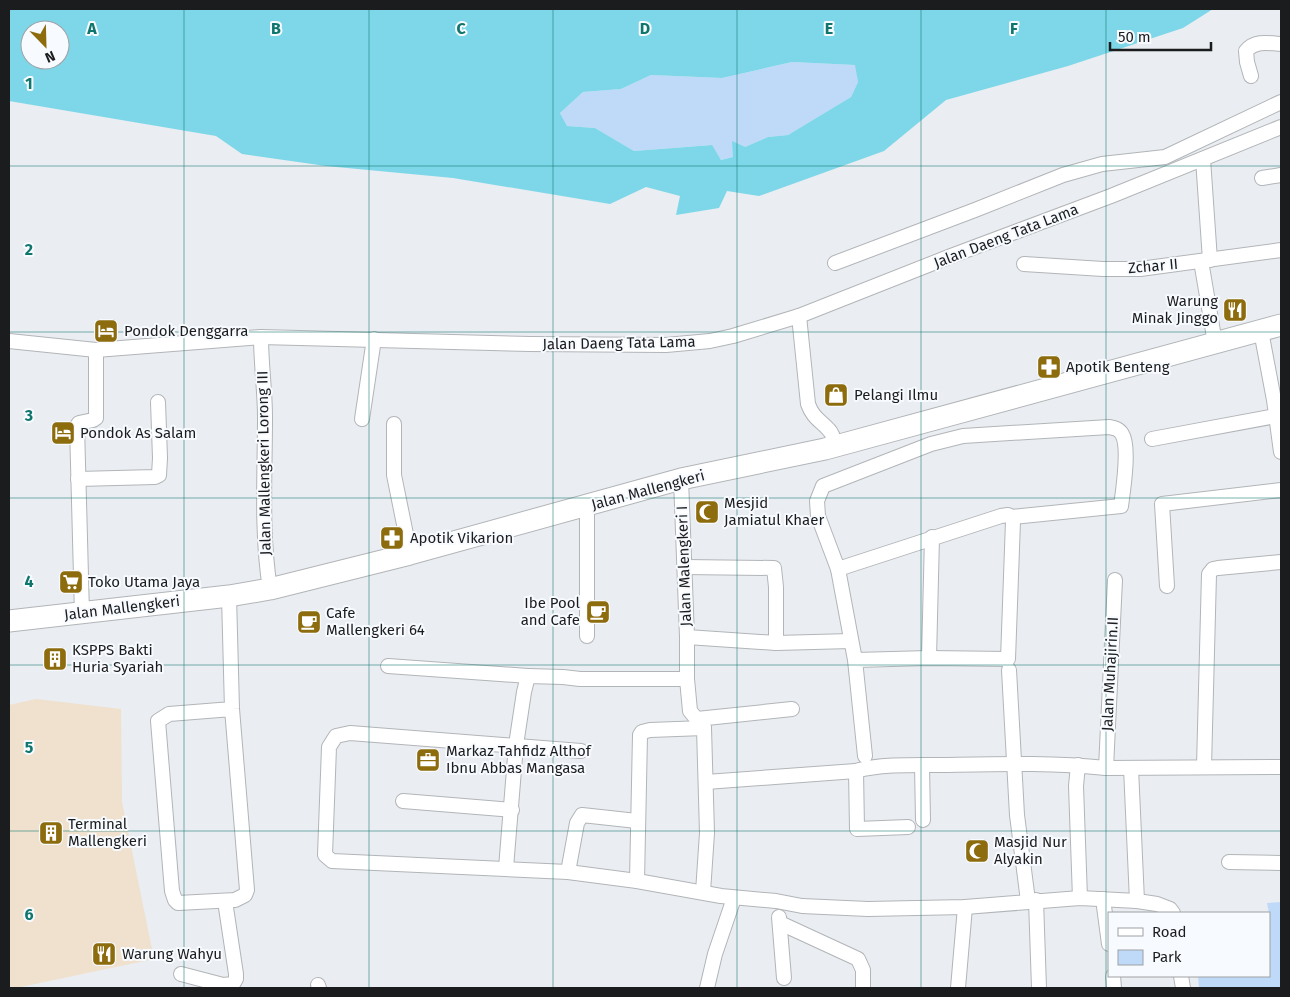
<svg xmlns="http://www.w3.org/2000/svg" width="1290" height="997" font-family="'Fira Sans',sans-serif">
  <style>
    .commercial { fill: #efe1cd }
    .green { fill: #bedaf8 }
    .water { fill: #7dd7e9; fill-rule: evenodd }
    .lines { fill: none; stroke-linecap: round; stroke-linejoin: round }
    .street-casing { stroke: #b2b5b8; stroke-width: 16 }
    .primary-casing { stroke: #b2b5b8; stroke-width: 23 }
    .street { stroke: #fff; stroke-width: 14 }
    .primary { stroke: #fff; stroke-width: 21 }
    .grid { fill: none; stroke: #0f766e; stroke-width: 1; stroke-opacity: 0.55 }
    .labels { text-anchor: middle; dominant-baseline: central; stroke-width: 4; stroke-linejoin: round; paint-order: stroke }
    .street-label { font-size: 15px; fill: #1b1c1d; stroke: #f7fafe }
    .poi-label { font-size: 15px; fill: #1b1c1d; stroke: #f7fafe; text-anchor: start }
    .grid-label { font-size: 16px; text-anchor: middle; font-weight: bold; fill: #0f766e; stroke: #f7fafe; stroke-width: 4; stroke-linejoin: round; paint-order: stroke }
  </style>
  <rect width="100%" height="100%" fill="#eaedf1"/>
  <polygon class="commercial" points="36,699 121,709 122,802 154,959 16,988 9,988 9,705"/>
  <g class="green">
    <polygon points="792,62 856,65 858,82 851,97 788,135 768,137 745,147 733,157 721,160 711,145 634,151 595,128 567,126 560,113 583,92 621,89 651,75 722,78"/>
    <polygon points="1281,902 1281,988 1199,988 1198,976 1269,976 1269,913 1267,903"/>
  </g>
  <path class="water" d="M9,9H1213L1183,28L1068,66L946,100L884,151L759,196L727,191L719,208L676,215L680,196L646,187L610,204L453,178L326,166L242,154L216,136L9,101ZM30,30H60V60H30ZM792,62L855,65L858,82L851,97L788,135L768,137L745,147L732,141L733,157L721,160L712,145L634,151L595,128L567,126L560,113L583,92L621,89L651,75L722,78Z"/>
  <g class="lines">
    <defs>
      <g id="street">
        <path d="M1251,76L1247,62L1246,51C1255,40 1269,43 1281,44"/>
        <polyline points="1203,159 1210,260"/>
        <polyline points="1262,178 1281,175"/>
        <polyline points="1201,261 1215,343"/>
        <polyline points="835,263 975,210 1063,175 1102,164 1165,157 1281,102"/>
        <polyline points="1024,264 1103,269 1140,269 1281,250"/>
        <path d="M799,316L808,404C813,418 820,420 829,430C833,434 834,440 835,445"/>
        <polyline points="1261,331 1274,400 1281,452"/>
        <path d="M261,337C261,364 265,391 265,417C265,475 261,532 270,589"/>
        <polyline points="9,341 96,350 261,337 530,344 666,345 710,341 733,336 799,316 951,256 1111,196 1281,127"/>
        <polyline points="362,419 374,339"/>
        <polyline points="394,424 394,475 410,554"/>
        <polyline points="1152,439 1276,416"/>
        <polyline points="78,479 155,477 159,475 160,458 158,402"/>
        <polyline points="681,479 687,637 776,643 851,641"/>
        <polyline points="684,567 774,568 776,587 776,643"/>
        <path d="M838,569L818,516L817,501L823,486L931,444L963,436L1109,427C1115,428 1119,429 1122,434C1130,447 1123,491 1121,506L1012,517"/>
        <polyline points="1167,586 1162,504 1281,490"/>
        <polyline points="229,596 232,709 247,890 245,895 235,900 178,903 175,900 172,891 158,721 169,714 232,709"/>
        <polyline points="82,614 77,426 79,423 93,420 96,418 96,350"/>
        <polyline points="587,636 587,506"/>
        <polyline points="929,658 932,537"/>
        <polyline points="855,660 929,658 1008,659 1013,521 1012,517 1008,515 1001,516 838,569 855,660 865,756"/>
        <polyline points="388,666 528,676"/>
        <polyline points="1009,670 1017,815 1028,901"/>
        <polyline points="687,679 690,711 704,728 707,833 703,892"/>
        <polyline points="697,719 792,709"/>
        <polyline points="581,751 350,733 336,736 329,747 325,855 332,861 568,872 637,881 721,896 776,901 802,906 868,909 965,907 1080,898 1137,901 1157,904 1170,909 1173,913"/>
        <polyline points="922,765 923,820"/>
        <polyline points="1078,765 1076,786 1080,898"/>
        <polyline points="1204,767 1209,574 1213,569 1218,568 1281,562"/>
        <polyline points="1106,768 1115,580"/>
        <polyline points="1131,768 1137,901"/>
        <polyline points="706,782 856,771"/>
        <polyline points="403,801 512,810"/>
        <path d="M908,827L857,829L856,771C879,764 916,765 940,765C995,764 1051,762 1106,768L1281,767"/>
        <polyline points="1229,862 1281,863"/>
        <polyline points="506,868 516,745 524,692 528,676 563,677 580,679 687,679 687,637"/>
        <polyline points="568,872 577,823 582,815 637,821"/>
        <polyline points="637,881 640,735 642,732 650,730 704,728"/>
        <polyline points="1103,899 1109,944"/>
        <polyline points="1036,900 1039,988"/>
        <polyline points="779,917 784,978"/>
        <polyline points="780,923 858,959 863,970 863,988"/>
        <polyline points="181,974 223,985 233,984 236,979 236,974 225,901"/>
        <polyline points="1113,976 1114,988"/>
        <polyline points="1181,976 1183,988"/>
        <polyline points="318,985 319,988"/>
        <polyline points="707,988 715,954 734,898"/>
        <polyline points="958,988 965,907"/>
      </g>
      <polyline id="primary" points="9,621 229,596 270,589 410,554 681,479 825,449 1281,325"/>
    </defs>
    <use href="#street" class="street-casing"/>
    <use href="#primary" class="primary-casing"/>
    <use href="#street" class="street"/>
    <use href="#primary" class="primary"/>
  </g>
  <path class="grid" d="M184,9V988M369,9V988M553,9V988M737,9V988M921,9V988M1106,9V988M9,166H1281M9,332H1281M9,498H1281M9,665H1281M9,831H1281"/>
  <defs>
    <symbol id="restaurant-square" viewBox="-11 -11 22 22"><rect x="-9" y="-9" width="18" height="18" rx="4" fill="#8d6c0e" stroke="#f7fafe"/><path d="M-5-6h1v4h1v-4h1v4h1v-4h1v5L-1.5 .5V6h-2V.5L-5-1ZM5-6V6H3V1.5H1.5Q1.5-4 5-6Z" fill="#fff"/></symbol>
    <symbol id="hotel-square" viewBox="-11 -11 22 22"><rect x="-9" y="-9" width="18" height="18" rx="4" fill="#8d6c0e" stroke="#f7fafe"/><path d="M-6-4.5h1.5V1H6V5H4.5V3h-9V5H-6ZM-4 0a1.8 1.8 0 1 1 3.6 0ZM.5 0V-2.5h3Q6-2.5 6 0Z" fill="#fff"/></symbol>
    <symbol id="pharmacy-square" viewBox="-11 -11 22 22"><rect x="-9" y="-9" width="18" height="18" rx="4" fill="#8d6c0e" stroke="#f7fafe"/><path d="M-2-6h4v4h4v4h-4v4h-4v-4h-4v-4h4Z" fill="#fff"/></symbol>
    <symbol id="shop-square" viewBox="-11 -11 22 22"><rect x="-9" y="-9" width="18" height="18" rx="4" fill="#8d6c0e" stroke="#f7fafe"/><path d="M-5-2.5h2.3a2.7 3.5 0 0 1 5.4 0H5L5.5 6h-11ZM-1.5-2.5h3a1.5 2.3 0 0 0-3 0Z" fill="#fff"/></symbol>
    <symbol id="mosque-square" viewBox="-11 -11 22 22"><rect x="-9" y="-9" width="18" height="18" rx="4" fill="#8d6c0e" stroke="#f7fafe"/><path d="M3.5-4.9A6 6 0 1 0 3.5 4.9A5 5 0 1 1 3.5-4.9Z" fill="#fff"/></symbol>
    <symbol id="supermarket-square" viewBox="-11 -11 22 22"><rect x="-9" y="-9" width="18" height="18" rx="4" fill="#8d6c0e" stroke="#f7fafe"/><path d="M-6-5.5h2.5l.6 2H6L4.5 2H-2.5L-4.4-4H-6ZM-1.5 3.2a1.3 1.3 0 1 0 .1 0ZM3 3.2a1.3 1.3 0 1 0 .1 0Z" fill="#fff"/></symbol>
    <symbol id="cafe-square" viewBox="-11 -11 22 22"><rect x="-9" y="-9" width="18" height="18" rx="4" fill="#8d6c0e" stroke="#f7fafe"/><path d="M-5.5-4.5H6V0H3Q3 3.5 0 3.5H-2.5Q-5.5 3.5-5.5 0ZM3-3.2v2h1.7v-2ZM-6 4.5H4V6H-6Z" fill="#fff"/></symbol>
    <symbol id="building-square" viewBox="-11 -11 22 22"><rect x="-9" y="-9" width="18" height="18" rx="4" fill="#8d6c0e" stroke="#f7fafe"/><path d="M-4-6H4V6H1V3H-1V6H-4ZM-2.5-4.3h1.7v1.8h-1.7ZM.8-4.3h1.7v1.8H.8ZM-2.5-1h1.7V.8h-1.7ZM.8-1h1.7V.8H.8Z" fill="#fff"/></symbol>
    <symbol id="office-square" viewBox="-11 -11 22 22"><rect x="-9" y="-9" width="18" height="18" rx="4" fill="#8d6c0e" stroke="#f7fafe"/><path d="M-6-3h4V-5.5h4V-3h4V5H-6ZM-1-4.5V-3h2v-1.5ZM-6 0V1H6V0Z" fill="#fff"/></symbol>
  </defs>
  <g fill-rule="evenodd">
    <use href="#restaurant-square" x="1221" y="296" width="28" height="28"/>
    <use href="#hotel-square" x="92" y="317" width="28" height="28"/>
    <use href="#pharmacy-square" x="1035" y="353" width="28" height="28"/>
    <use href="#shop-square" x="822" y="381" width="28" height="28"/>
    <use href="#hotel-square" x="49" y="419" width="28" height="28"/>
    <use href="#mosque-square" x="693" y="498" width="28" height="28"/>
    <use href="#pharmacy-square" x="378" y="524" width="28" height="28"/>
    <use href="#supermarket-square" x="57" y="568" width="28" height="28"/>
    <use href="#cafe-square" x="584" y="598" width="28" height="28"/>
    <use href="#cafe-square" x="295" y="608" width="28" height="28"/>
    <use href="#building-square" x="41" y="645" width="28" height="28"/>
    <use href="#office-square" x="414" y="746" width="28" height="28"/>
    <use href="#building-square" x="37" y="819" width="28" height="28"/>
    <use href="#mosque-square" x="963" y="837" width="28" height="28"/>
    <use href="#restaurant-square" x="90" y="940" width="28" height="28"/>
  </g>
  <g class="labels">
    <g class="street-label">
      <text transform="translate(1006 236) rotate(-21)">Jalan Daeng Tata Lama</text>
      <text transform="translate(1153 266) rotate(-5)">Zchar II</text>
      <text transform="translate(619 343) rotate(-1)">Jalan Daeng Tata Lama</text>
      <text transform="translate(264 463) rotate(-91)">Jalan Mallengkeri Lorong III</text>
      <text transform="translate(648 490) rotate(-15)">Jalan Mallengkeri</text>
      <text transform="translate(684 566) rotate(-92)">Jalan Malengkeri I</text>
      <text transform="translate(122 608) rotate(-7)">Jalan Mallengkeri</text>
      <text transform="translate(1110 674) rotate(-87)">Jalan Muhajirin.II</text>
    </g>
    <g class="poi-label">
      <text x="1218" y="301" text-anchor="end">Warung<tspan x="1218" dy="17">Minak Jinggo</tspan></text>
      <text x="124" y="331">Pondok Denggarra</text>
      <text x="1066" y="367">Apotik Benteng</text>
      <text x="854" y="395">Pelangi Ilmu</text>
      <text x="80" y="433">Pondok As Salam</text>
      <text x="724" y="503">Mesjid<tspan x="724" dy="17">Jamiatul Khaer</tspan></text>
      <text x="410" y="538">Apotik Vikarion</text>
      <text x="88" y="582">Toko Utama Jaya</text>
      <text x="580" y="603" text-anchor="end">Ibe Pool<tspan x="580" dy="17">and Cafe</tspan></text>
      <text x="326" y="613">Cafe<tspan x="326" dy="17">Mallengkeri 64</tspan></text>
      <text x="72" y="650">KSPPS Bakti<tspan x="72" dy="17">Huria Syariah</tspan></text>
      <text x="446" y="751">Markaz Tahfidz Althof<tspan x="446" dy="17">Ibnu Abbas Mangasa</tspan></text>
      <text x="68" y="824">Terminal<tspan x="68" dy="17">Mallengkeri</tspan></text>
      <text x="994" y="842">Masjid Nur<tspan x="994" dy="17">Alyakin</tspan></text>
      <text x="122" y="954">Warung Wahyu</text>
    </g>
  </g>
  <g class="grid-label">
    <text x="92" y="34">A</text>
    <text x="276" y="34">B</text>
    <text x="461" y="34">C</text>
    <text x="645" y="34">D</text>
    <text x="829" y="34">E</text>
    <text x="1014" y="34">F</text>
    <text x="29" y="89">1</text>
    <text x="29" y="255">2</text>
    <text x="29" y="421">3</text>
    <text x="29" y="587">4</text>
    <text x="29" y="753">5</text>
    <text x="29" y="920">6</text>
  </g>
  <rect width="1290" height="997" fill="none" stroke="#1b1c1d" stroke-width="20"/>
  <rect x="1108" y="912" width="162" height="65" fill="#f7fafe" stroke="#9fa1a4"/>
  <rect x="1118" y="928" width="25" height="8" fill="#ffffff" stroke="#9fa1a4"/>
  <text x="1152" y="937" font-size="15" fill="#1b1c1d">Road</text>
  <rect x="1118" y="950" width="25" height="15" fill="#bedaf8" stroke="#9fa1a4"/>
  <text x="1152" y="962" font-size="15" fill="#1b1c1d">Park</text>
  <g transform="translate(45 45) rotate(157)"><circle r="24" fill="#f7fafe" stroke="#9fa1a4"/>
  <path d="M0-4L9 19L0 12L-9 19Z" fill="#8d6c0e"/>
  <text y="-8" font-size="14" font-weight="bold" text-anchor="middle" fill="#1b1c1d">N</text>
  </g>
  <path d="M1110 42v8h101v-8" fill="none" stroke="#1b1c1d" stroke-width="2.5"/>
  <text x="1118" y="42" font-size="15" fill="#1b1c1d" stroke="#f7fafe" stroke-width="4" paint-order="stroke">50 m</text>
</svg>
